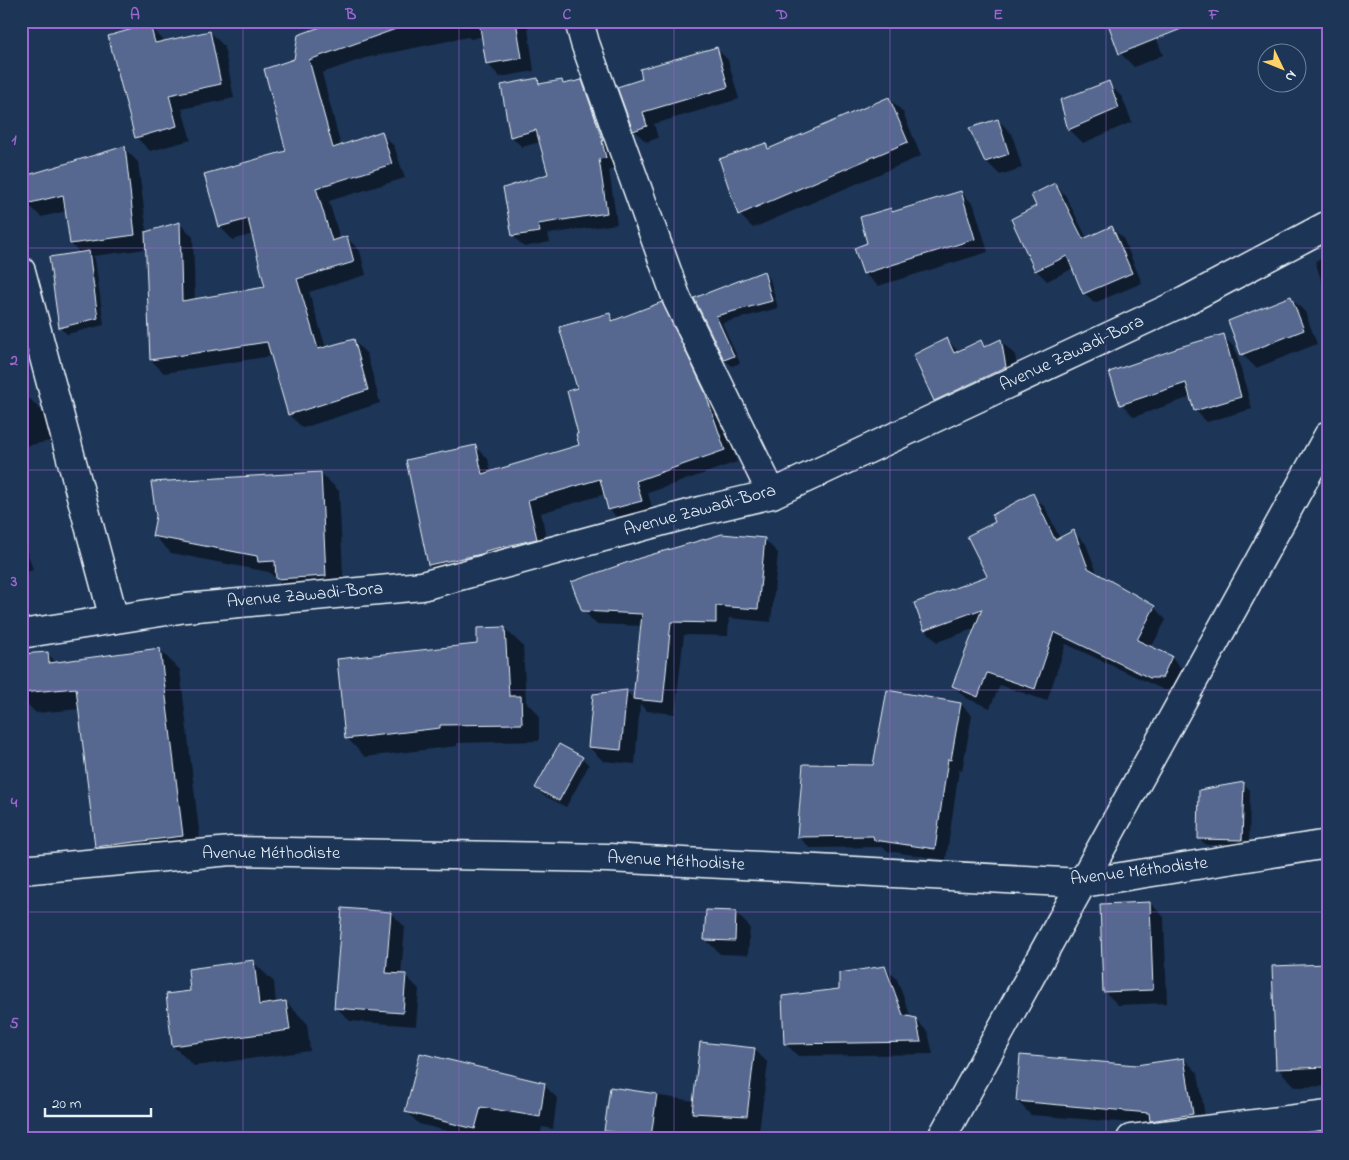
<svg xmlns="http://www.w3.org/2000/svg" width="1349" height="1160" font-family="'Indie Flower',sans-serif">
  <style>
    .shadow { fill: #0007 }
    .building { fill: #56688f; stroke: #e8f1f8 }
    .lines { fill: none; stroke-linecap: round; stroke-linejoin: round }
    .minor-casing { stroke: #e8f1f8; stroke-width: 31 }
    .minor { stroke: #1d3557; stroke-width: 28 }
    .grid { fill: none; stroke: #9c67d0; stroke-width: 1; stroke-opacity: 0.55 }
    .labels { text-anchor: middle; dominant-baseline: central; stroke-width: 4.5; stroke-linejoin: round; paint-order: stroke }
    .street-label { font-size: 18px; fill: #e8f1f8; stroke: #1d3557 }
    .neatline { fill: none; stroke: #9c67d0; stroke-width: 2 }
    .grid-label { font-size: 16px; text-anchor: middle; font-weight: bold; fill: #9c67d0 }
  </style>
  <rect width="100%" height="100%" fill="#1d3557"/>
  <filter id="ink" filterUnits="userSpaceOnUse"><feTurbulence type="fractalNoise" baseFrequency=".02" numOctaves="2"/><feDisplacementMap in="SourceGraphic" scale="10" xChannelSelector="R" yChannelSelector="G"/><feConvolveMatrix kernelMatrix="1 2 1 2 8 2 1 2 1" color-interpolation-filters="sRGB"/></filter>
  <g filter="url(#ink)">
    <g class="shadow">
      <polygon points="341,21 527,21 534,71 500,77 487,63 483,36 471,39 468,37 365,58 322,73 341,147 381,133 394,146 405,178 329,201 340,239 346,237 360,251 366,275 309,292 326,348 354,341 367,354 380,403 303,428 289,415 272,356 164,373 151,360 147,249 93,256 95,259 104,325 67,334 60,328 80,253 71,244 67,211 41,217 27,203 124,148 138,162 147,233 179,223 193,237 195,300 266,288 253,234 233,240 220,227 288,152 295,59"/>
      <polygon points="1150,21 1163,55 1134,67 1120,53"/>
      <polygon points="150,26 165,42 210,32 224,46 234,98 182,109 191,140 150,151 136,137"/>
      <polygon points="716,48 728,60 739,99 654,124 658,138 646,142 634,130 644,79"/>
      <polygon points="538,80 543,85 562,81 565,85 581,82 592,92 616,169 609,170 617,224 548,234 550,242 524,247 513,236 550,175 540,142 522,147 511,136"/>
      <polygon points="1108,83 1122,97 1132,122 1083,143 1069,129"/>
      <polygon points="889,98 903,112 921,156 753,228 739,214 766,145 770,149"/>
      <polygon points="998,120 1012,134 1022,168 1000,175 986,161"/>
      <polygon points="1055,184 1065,195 1087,238 1112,228 1123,238 1142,283 1094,303 1084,293 1074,268 1047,281 1036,270 1038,207"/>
      <polygon points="961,192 974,205 988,252 878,286 864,273 869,244 890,209 894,213"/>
      <polygon points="1328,257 1328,294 1325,292 1315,261"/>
      <polygon points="763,273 770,279 778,308 722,323 740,363 732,366 725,360 696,299"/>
      <polygon points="1291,298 1305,312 1317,344 1256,368 1242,354"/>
      <polygon points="661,304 674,317 717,406 737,462 648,493 654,514 622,523 610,510 605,494 541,513 549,551 442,577 429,565 475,446 488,459 491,473 581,446 578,389 610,314 616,321"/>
      <polygon points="1223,336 1235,348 1252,409 1207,422 1195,410 1191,397 1134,417 1122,404"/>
      <polygon points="947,340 959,352 981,342 986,348 1001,341 1015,355 1020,381 949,414 935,400"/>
      <polygon points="30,399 44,413 50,441 21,447 21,401"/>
      <polygon points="321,473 339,491 344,593 295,596 269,572 171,553 153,535"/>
      <polygon points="1032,495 1045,507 1060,539 1074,532 1086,544 1098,575 1154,607 1166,620 1151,648 1171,657 1183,670 1174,690 1164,690 1066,644 1047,701 1000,685 990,708 966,698 953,686 976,628 937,642 925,629 989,577 997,523"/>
      <polygon points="21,532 33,570 21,574"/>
      <polygon points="722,536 765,540 778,553 771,622 729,618 728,636 684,635 675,714 647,711 640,704 635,764 603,761 589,747 626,691 634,699 642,626 596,624 583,610"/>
      <polygon points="504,628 523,646 526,702 539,715 539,741 457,743 457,746 365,757 347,738"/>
      <polygon points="160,650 180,670 202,856 116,867 96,847 80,709 36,713 21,698 21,656 47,653 57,663"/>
      <polygon points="961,704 972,716 962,771 959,770 946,860 887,851 883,847 810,848 798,836 874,766"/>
      <polygon points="21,740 25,765 21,765"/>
      <polygon points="582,758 589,765 566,807 543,795 536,788"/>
      <polygon points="1243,783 1250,790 1249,846 1206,845 1199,838"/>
      <polygon points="1150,903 1164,917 1167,1003 1118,1005 1104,991"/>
      <polygon points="391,913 405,927 401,975 405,975 419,989 416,1026 350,1021 336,1007"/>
      <polygon points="736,913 750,927 748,955 720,954 706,940"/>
      <polygon points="253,962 274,982 276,1004 286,1002 307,1023 310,1051 194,1066 173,1046 192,992"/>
      <polygon points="885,967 897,979 911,1018 915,1019 928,1032 933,1054 798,1056 785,1043 840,990"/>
      <polygon points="1328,968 1328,1086 1296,1087 1277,1068"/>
      <polygon points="701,1044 755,1050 768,1063 758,1139 613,1139 605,1130 611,1089 695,1101"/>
      <polygon points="1184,1059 1198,1073 1207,1129 1031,1115 1017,1101 1136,1066"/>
      <polygon points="544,1085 557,1098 553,1129 542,1127 539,1139 479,1139 419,1124 406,1111"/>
    </g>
    <g class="building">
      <polygon points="337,21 407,21 407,25 309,60 333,148 382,131 392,164 316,188 332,241 347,236 354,262 297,279 318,349 354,339 368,390 288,415 267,342 150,360 145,232 180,222 182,301 265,287 248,219 219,227 204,174 286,151 264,69 294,59 298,35"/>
      <polygon points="479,21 516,21 522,58 486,64"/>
      <polygon points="1107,21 1196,21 1196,23 1119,54"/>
      <polygon points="150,24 155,43 210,31 221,84 169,95 177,126 135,138 108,36"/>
      <polygon points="717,47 728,87 643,112 647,126 633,131 617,87 642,79 640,69"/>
      <polygon points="538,78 539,84 562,80 563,84 582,80 603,141 602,141 606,158 599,159 607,213 538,224 540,232 512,236 503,188 548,174 536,130 510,137 501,85"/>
      <polygon points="1109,81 1119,108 1068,130 1060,100"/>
      <polygon points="889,97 908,142 738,215 719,159 766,143 768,149"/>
      <polygon points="998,119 1009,154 985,162 969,128"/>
      <polygon points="125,146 135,235 70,244 63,195 26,204 21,189 21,177"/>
      <polygon points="1055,183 1083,239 1112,226 1132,273 1083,294 1067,256 1035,271 1011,219 1036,206 1031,195"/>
      <polygon points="961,191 975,239 863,274 854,248 867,243 860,217 891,208 892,212"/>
      <polygon points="89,251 98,318 59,328 49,257"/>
      <polygon points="764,271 772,301 716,316 734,356 724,360 694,298"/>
      <polygon points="1291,296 1304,330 1241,355 1228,321"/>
      <polygon points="662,302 705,392 725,450 636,481 642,501 608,510 600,479 528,500 537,539 485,551 485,553 477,555 428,565 406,460 476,445 482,474 579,445 576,434 578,434 567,391 577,388 559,327 610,313 612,321"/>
      <polygon points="1224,334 1241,397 1194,411 1186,383 1120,405 1109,372 1176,349 1176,348"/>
      <polygon points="947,338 954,353 981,340 984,347 1001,339 1006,367 934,401 913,355"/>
      <polygon points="321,472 326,576 276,579 275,561 258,562 257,556 152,536 156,516 151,482"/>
      <polygon points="1033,493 1055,540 1074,530 1088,568 1155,606 1137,640 1172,656 1162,678 1150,678 1054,632 1035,689 987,673 978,697 952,686 982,609 924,630 914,603 987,576 967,536 995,522 992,515"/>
      <polygon points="722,534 765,538 758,609 716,606 716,623 671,622 663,702 633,699 642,614 582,611 571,582 640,558"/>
      <polygon points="505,627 509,696 521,696 522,724 440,725 440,728 345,739 337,659 477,644 477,628"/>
      <polygon points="160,648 183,836 95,847 76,688 21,693 21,654 48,652 49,663"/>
      <polygon points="627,690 621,750 588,747 593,694"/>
      <polygon points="887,690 961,703 951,760 948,759 935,849 874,840 873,836 797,837 803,764 873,765"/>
      <polygon points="559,744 583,757 559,801 535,788"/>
      <polygon points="1244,782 1242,840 1198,839 1199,790"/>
      <polygon points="1150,902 1153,990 1103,992 1100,904"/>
      <polygon points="342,908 391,912 386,973 406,974 403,1013 334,1008"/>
      <polygon points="706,910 736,911 735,941 704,940"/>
      <polygon points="254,960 259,1005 286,1001 290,1030 172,1046 166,994 190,991 188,969"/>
      <polygon points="1328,964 1328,1067 1276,1069 1272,966"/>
      <polygon points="885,966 903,1015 916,1018 921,1042 784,1044 782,996 839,989 839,973"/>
      <polygon points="700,1042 755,1048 747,1116 692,1113"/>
      <polygon points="420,1053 545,1083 540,1117 481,1107 475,1129 405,1112"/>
      <polygon points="1020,1055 1136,1065 1184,1058 1193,1114 1150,1121 1149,1113 1016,1101"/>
      <polygon points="610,1087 657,1094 651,1137 604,1131"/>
    </g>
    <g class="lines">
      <defs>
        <g id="minor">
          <polyline points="579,21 585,43 677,299 772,494"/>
          <polyline points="21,271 114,619"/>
          <polyline points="21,634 186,608 422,586 700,511 772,494 1185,301 1328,225"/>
          <polyline points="21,870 231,851 608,858 1083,883 1328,844"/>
          <polyline points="941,1139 1328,436"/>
          <polyline points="1131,1139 1328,1115"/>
        </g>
      </defs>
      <use href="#minor" class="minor-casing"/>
      <use href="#minor" class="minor"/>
    </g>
  </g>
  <path class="grid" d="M243,21V1139M459,21V1139M674,21V1139M890,21V1139M1106,21V1139M21,248H1328M21,470H1328M21,690H1328M21,912H1328"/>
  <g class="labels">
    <g class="street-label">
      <text transform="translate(1072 354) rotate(-25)">Avenue Zawadi-Bora</text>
      <text transform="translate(700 511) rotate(-15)">Avenue Zawadi-Bora</text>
      <text transform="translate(305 596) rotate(-5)">Avenue Zawadi-Bora</text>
      <text x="271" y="854">Avenue Méthodiste</text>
      <text transform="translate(676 862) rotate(3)">Avenue Méthodiste</text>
      <text transform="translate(1139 872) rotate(-7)">Avenue Méthodiste</text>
    </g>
  </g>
  <rect width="1349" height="1160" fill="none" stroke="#1d3557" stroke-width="55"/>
  <g transform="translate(1282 68) rotate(133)"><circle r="24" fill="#1d3557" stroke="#6e8097"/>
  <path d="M0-4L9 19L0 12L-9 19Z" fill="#ffd166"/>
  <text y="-8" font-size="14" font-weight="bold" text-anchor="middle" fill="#e8f1f8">N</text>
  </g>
  <path d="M45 1108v8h106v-8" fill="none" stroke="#e8f1f8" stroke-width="2.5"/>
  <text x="52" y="1108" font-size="15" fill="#e8f1f8" stroke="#1d3557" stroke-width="4" paint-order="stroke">20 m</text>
  <rect x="28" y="28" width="1294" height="1104" class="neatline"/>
  <g class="grid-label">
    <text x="135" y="19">A</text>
    <text x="351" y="19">B</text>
    <text x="567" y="19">C</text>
    <text x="782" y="19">D</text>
    <text x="998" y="19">E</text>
    <text x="1214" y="19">F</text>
    <text x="14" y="144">1</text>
    <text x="14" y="365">2</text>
    <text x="14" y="586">3</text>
    <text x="14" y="807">4</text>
    <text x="14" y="1028">5</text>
  </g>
</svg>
